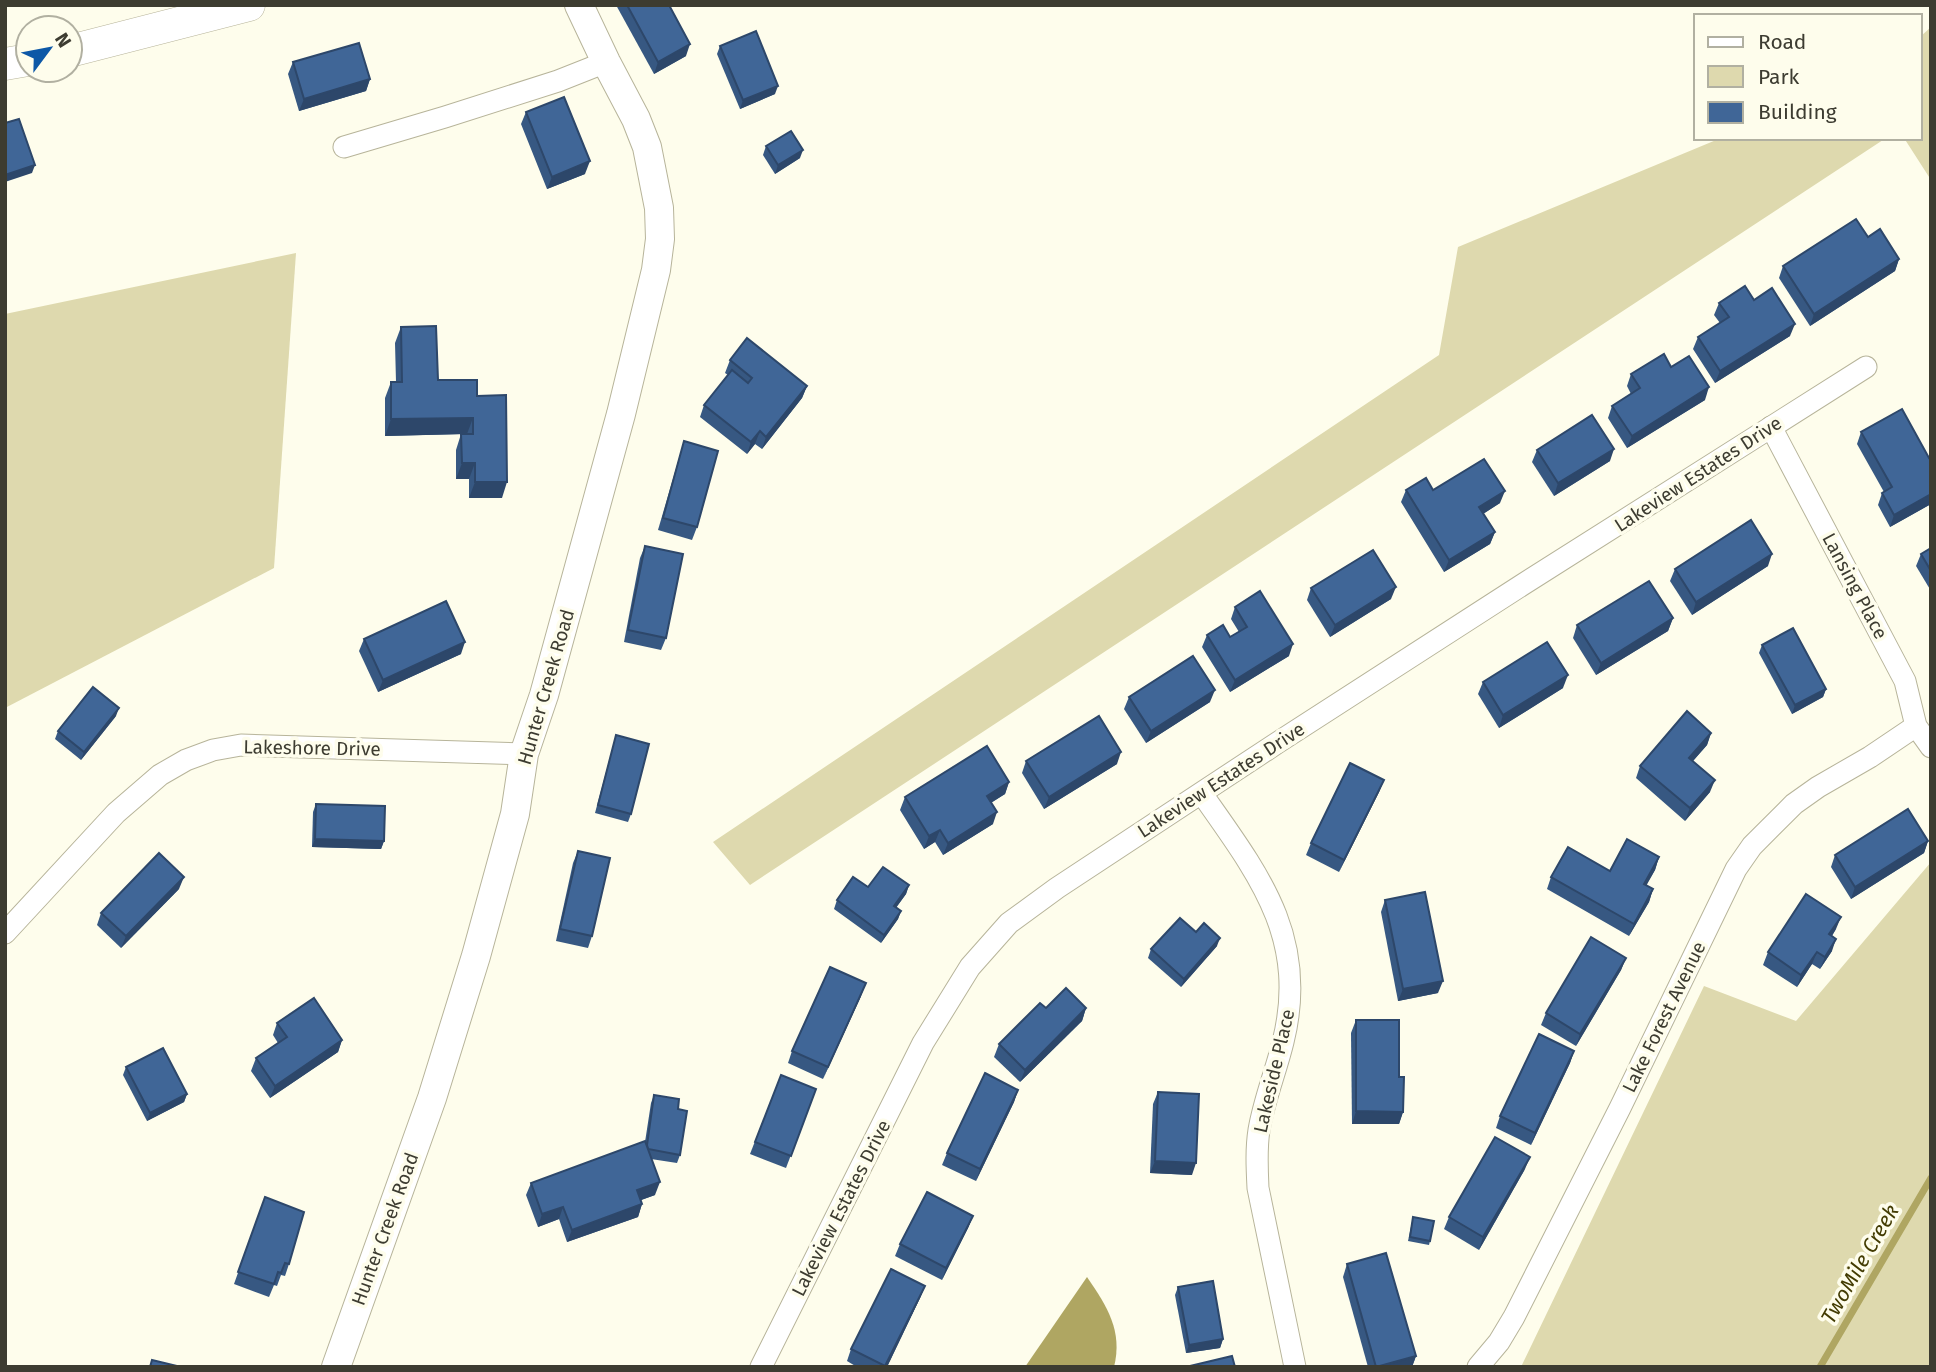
<svg xmlns="http://www.w3.org/2000/svg" width="1936" height="1372" font-family="'Fira Sans',sans-serif">
  <style>
    .green { fill: #ded9ae }
    .water { fill: #afa662 }
    .lines { fill: none; stroke-linecap: round; stroke-linejoin: round }
    .stream { stroke: #afa662; stroke-width: 7 }
    .minor-casing { stroke: #b7b49a; stroke-width: 23 }
    .secondary-casing { stroke: #b7b49a; stroke-width: 30 }
    .primary-casing { stroke: #b7b49a; stroke-width: 33 }
    .minor { stroke: #fff; stroke-width: 21 }
    .secondary { stroke: #fff; stroke-width: 28 }
    .primary { stroke: #fff; stroke-width: 32 }
    .wall { fill: #375882 }
    .shaded-wall { fill: #2d476a }
    .building { fill: #406697; stroke: #2d476a; stroke-width: 2 }
    .labels { text-anchor: middle; dominant-baseline: central; stroke-width: 7; stroke-linejoin: round; paint-order: stroke }
    .street-label { font-size: 19px; fill: #3d3c31; stroke: #fefdec }
    .water-label { font-size: 21px; font-style: italic; fill: #433c03; stroke: #fefdec }
  </style>
  <rect width="100%" height="100%" fill="#fefdec"/>
  <g class="green">
    <polygon points="1931,27 1931,180 1904,138 1920,138 1920,37"/>
    <polygon points="1721,138 1886,138 750,885 713,842 1439,355 1458,247"/>
    <polygon points="296,253 274,568 5,708 5,314"/>
    <polygon points="1931,862 1931,1367 1521,1367 1704,986 1796,1021"/>
  </g>
  <path class="water" d="M1087,1277C1107,1306 1123,1331 1114,1367H1025Z"/>
  <g class="lines">
    <polyline class="stream" points="1820,1367 1931,1178"/>
    <defs>
      <g id="minor">
        <polyline points="344,147 445,117 558,81 606,62"/>
        <polyline points="1771,427 1905,681 1916,726 1931,747"/>
        <path d="M1202,794C1259,875 1309,938 1283,1042C1276,1071 1264,1100 1259,1130C1256,1149 1257,1168 1258,1188L1295,1367"/>
        <polyline points="5,933 116,813 160,775 186,760 213,750 241,745 524,754"/>
        <polyline points="761,1367 923,1043 970,967 1009,923 1057,888 1277,743 1522,585 1866,367"/>
        <polyline points="1478,1367 1499,1342 1514,1317 1620,1108 1736,869 1752,846 1794,804 1818,787 1870,757 1916,726"/>
      </g>
      <polyline id="secondary" points="336,1367 432,1098 476,956 515,814 524,754 544,695 621,414 656,270 660,239 659,208 647,147 636,119 606,62 579,5"/>
      <g id="primary">
        <polyline points="70,51 249,5"/>
        <polyline points="5,64 28,60"/>
      </g>
    </defs>
    <use href="#minor" class="minor-casing"/>
    <use href="#secondary" class="secondary-casing"/>
    <use href="#primary" class="primary-casing"/>
    <use href="#minor" class="minor"/>
    <use href="#secondary" class="secondary"/>
    <use href="#primary" class="primary"/>
  </g>
  <g class="wall">
    <polygon points="616,5 669,5 686,56 654,74"/>
    <polygon points="720,46 775,94 740,109 717,54"/>
    <polygon points="293,62 370,79 366,91 299,111 288,74"/>
    <polygon points="526,112 585,174 547,189 521,124"/>
    <polygon points="766,146 800,158 775,174 763,155"/>
    <polygon points="1868,237 1899,259 1895,271 1810,326 1779,278 1783,266"/>
    <polygon points="1754,300 1790,336 1715,383 1693,349 1698,337 1720,323 1714,315 1719,303"/>
    <polygon points="401,327 438,380 477,396 502,498 469,498 469,479 456,479 456,450 461,434 385,436 385,398 391,382 396,382 395,343"/>
    <polygon points="730,360 807,386 802,398 762,449 755,444 747,454 700,417 704,405 728,375 725,373"/>
    <polygon points="1671,367 1705,400 1627,448 1608,418 1612,406 1631,394 1627,386 1631,374"/>
    <polygon points="1861,432 1929,458 1931,457 1931,504 1890,527 1878,505 1882,493 1884,492 1857,444"/>
    <polygon points="684,441 697,527 692,540 658,530"/>
    <polygon points="1537,450 1610,461 1554,496 1532,462"/>
    <polygon points="1406,490 1433,490 1500,503 1483,514 1495,532 1490,544 1444,572 1401,502"/>
    <polygon points="645,546 666,638 661,650 624,642 640,558"/>
    <polygon points="1931,548 1931,591 1916,566 1921,554"/>
    <polygon points="1768,566 1692,615 1670,581 1675,569"/>
    <polygon points="1311,588 1391,599 1330,637 1307,600"/>
    <polygon points="1235,607 1289,656 1230,692 1202,647 1207,635 1230,637 1239,632 1231,619"/>
    <polygon points="1673,618 1668,631 1596,675 1573,638 1577,625"/>
    <polygon points="364,639 461,654 378,692 359,651"/>
    <polygon points="1762,645 1826,689 1823,697 1792,714 1759,653"/>
    <polygon points="1483,682 1563,688 1499,728 1478,694"/>
    <polygon points="1129,697 1210,702 1146,743 1124,709"/>
    <polygon points="116,716 81,760 55,739 58,731"/>
    <polygon points="1711,733 1707,745 1693,761 1710,792 1685,821 1636,778 1640,766"/>
    <polygon points="616,735 631,814 628,822 595,813"/>
    <polygon points="1026,761 1117,764 1044,809 1022,773"/>
    <polygon points="1384,780 1379,792 1339,872 1306,855 1311,843"/>
    <polygon points="1009,782 1005,794 991,803 993,824 943,855 935,842 924,849 900,810 905,797"/>
    <polygon points="316,804 384,841 381,849 312,847 313,812"/>
    <polygon points="1928,841 1924,853 1851,899 1831,867 1835,855"/>
    <polygon points="578,851 592,936 588,948 556,941 573,863"/>
    <polygon points="1659,857 1655,870 1646,885 1653,889 1649,902 1629,936 1547,889 1551,877 1610,871"/>
    <polygon points="909,885 906,894 896,908 901,911 898,919 881,943 834,909 837,900 868,887"/>
    <polygon points="179,889 121,948 97,925 101,913"/>
    <polygon points="1385,900 1438,993 1398,1001 1381,912"/>
    <polygon points="1836,929 1832,936 1832,951 1820,969 1812,964 1797,987 1763,965 1768,952"/>
    <polygon points="1196,932 1217,946 1181,987 1148,958 1151,949"/>
    <polygon points="1626,958 1621,970 1576,1046 1541,1025 1546,1013"/>
    <polygon points="861,996 823,1079 788,1063 792,1051"/>
    <polygon points="1046,1008 1086,1008 1082,1021 1020,1082 994,1057 999,1044"/>
    <polygon points="1356,1020 1399,1077 1403,1112 1399,1124 1352,1124 1351,1033"/>
    <polygon points="277,1023 342,1040 338,1052 270,1098 251,1071 256,1058 278,1043 273,1035"/>
    <polygon points="1574,1051 1570,1063 1531,1145 1496,1128 1500,1116"/>
    <polygon points="126,1067 187,1094 184,1102 147,1121 123,1075"/>
    <polygon points="781,1075 816,1089 786,1168 750,1154"/>
    <polygon points="1018,1090 1014,1102 976,1181 942,1165 947,1153"/>
    <polygon points="1158,1092 1192,1175 1150,1173 1153,1104"/>
    <polygon points="654,1095 678,1109 680,1155 677,1163 651,1159 655,1195 641,1200 642,1204 638,1217 567,1242 559,1219 538,1227 526,1195 531,1183 645,1142 651,1103"/>
    <polygon points="1525,1169 1479,1250 1444,1229 1449,1217"/>
    <polygon points="265,1197 289,1264 285,1276 281,1275 277,1286 274,1285 269,1297 234,1284"/>
    <polygon points="973,1216 968,1228 942,1280 895,1256 900,1244"/>
    <polygon points="1413,1217 1430,1241 1429,1245 1408,1241"/>
    <polygon points="1347,1264 1416,1356 1412,1367 1368,1367 1343,1277"/>
    <polygon points="925,1286 920,1298 887,1367 857,1367 847,1361 851,1349"/>
    <polygon points="1178,1287 1223,1339 1220,1348 1186,1353 1175,1295"/>
  </g>
  <g class="shaded-wall">
    <polygon points="690,44 686,56 654,74 658,62"/>
    <polygon points="370,79 366,91 299,111 304,99"/>
    <polygon points="778,86 775,94 740,109 743,100"/>
    <polygon points="803,150 800,158 775,174 778,165"/>
    <polygon points="590,161 585,174 547,189 552,177"/>
    <polygon points="35,165 32,173 5,182 5,175"/>
    <polygon points="1899,259 1895,271 1810,326 1814,314"/>
    <polygon points="1795,324 1790,336 1715,383 1720,371"/>
    <polygon points="807,386 802,398 762,449 766,437"/>
    <polygon points="1709,387 1705,400 1627,448 1632,436"/>
    <polygon points="473,418 467,434 385,436 391,419"/>
    <polygon points="760,431 755,444 747,454 751,442"/>
    <polygon points="1614,449 1610,461 1554,496 1558,483"/>
    <polygon points="462,463 475,463 469,479 456,479"/>
    <polygon points="475,482 507,482 502,498 469,498"/>
    <polygon points="1505,491 1500,503 1475,519 1479,507"/>
    <polygon points="1931,494 1931,504 1890,527 1894,515"/>
    <polygon points="1495,532 1490,544 1444,572 1449,560"/>
    <polygon points="1772,554 1768,566 1692,615 1696,602"/>
    <polygon points="1396,587 1391,599 1330,637 1335,625"/>
    <polygon points="1673,618 1668,631 1596,675 1601,663"/>
    <polygon points="465,642 461,654 378,692 383,680"/>
    <polygon points="1293,644 1289,656 1230,692 1235,680"/>
    <polygon points="1568,675 1563,688 1499,728 1503,715"/>
    <polygon points="1826,689 1823,697 1792,714 1795,705"/>
    <polygon points="1215,690 1210,702 1146,743 1151,731"/>
    <polygon points="119,708 116,716 81,760 84,752"/>
    <polygon points="1711,733 1707,745 1685,770 1689,758"/>
    <polygon points="1121,752 1117,764 1044,809 1049,797"/>
    <polygon points="1384,780 1379,792 1339,872 1344,860"/>
    <polygon points="1715,780 1710,792 1685,821 1690,808"/>
    <polygon points="1009,782 1005,794 982,808 987,796"/>
    <polygon points="997,812 993,824 943,855 948,843"/>
    <polygon points="940,830 935,842 924,849 929,836"/>
    <polygon points="315,839 384,841 381,849 312,847"/>
    <polygon points="1928,841 1924,853 1851,899 1855,887"/>
    <polygon points="1659,857 1655,870 1640,897 1644,884"/>
    <polygon points="184,877 179,889 121,948 126,936"/>
    <polygon points="909,885 906,894 891,914 894,906"/>
    <polygon points="1653,889 1649,902 1629,936 1634,924"/>
    <polygon points="901,911 898,919 881,943 884,935"/>
    <polygon points="1841,917 1836,929 1825,946 1829,934"/>
    <polygon points="1220,938 1217,946 1181,987 1184,979"/>
    <polygon points="1836,939 1832,951 1820,969 1825,957"/>
    <polygon points="1817,952 1812,964 1797,987 1801,975"/>
    <polygon points="1626,958 1621,970 1576,1046 1580,1034"/>
    <polygon points="1443,981 1438,993 1398,1001 1403,989"/>
    <polygon points="866,983 861,996 823,1079 828,1067"/>
    <polygon points="1086,1008 1082,1021 1020,1082 1025,1070"/>
    <polygon points="342,1040 338,1052 270,1098 275,1086"/>
    <polygon points="1574,1051 1570,1063 1531,1145 1535,1133"/>
    <polygon points="1018,1090 1014,1102 976,1181 980,1169"/>
    <polygon points="187,1094 184,1102 147,1121 150,1113"/>
    <polygon points="1356,1111 1403,1112 1399,1124 1352,1124"/>
    <polygon points="1530,1157 1525,1169 1479,1250 1483,1237"/>
    <polygon points="1155,1161 1196,1163 1192,1175 1150,1173"/>
    <polygon points="660,1182 655,1195 633,1203 637,1190"/>
    <polygon points="642,1204 638,1217 567,1242 572,1230"/>
    <polygon points="563,1207 559,1219 538,1227 542,1214"/>
    <polygon points="973,1216 968,1228 942,1280 946,1268"/>
    <polygon points="925,1286 920,1298 887,1367 885,1367"/>
    <polygon points="1223,1339 1220,1348 1186,1353 1189,1345"/>
    <polygon points="1416,1356 1412,1367 1379,1367"/>
  </g>
  <g class="building">
    <polygon points="627,5 669,5 690,44 658,62"/>
    <polygon points="756,31 778,86 743,100 720,46"/>
    <polygon points="359,43 370,79 304,99 293,62"/>
    <polygon points="564,97 590,161 552,177 526,112"/>
    <polygon points="19,119 35,165 5,175 5,123"/>
    <polygon points="791,131 803,150 778,165 766,146"/>
    <polygon points="1856,219 1868,237 1880,229 1899,259 1814,314 1783,266"/>
    <polygon points="1745,286 1754,300 1772,288 1795,324 1720,371 1698,337 1729,317 1719,303"/>
    <polygon points="436,326 438,380 477,380 477,396 506,395 507,482 475,482 475,463 462,463 461,434 473,434 473,418 391,419 391,382 402,382 401,327"/>
    <polygon points="747,338 807,386 766,437 760,431 751,442 704,405 732,370 748,383 752,378 730,360"/>
    <polygon points="1664,354 1671,367 1689,356 1709,387 1632,436 1612,406 1640,388 1631,374"/>
    <polygon points="1902,409 1929,458 1931,457 1931,494 1894,515 1882,493 1892,487 1861,432"/>
    <polygon points="1592,415 1614,449 1558,483 1537,450"/>
    <polygon points="684,441 718,451 697,527 663,518"/>
    <polygon points="1484,459 1505,491 1479,507 1495,532 1449,560 1406,490 1426,478 1433,490"/>
    <polygon points="1751,520 1772,554 1696,602 1675,569"/>
    <polygon points="645,546 683,554 666,638 628,630"/>
    <polygon points="1931,548 1931,571 1921,554"/>
    <polygon points="1373,550 1396,587 1335,625 1311,588"/>
    <polygon points="1649,581 1673,618 1601,663 1577,625"/>
    <polygon points="1260,591 1293,644 1235,680 1207,635 1223,625 1230,637 1247,627 1235,607"/>
    <polygon points="446,601 465,642 383,680 364,639"/>
    <polygon points="1793,628 1826,689 1795,705 1762,645"/>
    <polygon points="1547,642 1568,675 1503,715 1483,682"/>
    <polygon points="1193,656 1215,690 1151,731 1129,697"/>
    <polygon points="93,687 119,708 84,752 58,731"/>
    <polygon points="1687,711 1711,733 1689,758 1715,780 1690,808 1640,766"/>
    <polygon points="1099,716 1121,752 1049,797 1026,761"/>
    <polygon points="616,735 649,744 631,814 598,805"/>
    <polygon points="987,746 1009,782 987,796 997,812 948,843 940,830 929,836 905,797"/>
    <polygon points="1350,763 1384,780 1344,860 1311,843"/>
    <polygon points="316,804 385,806 384,841 315,839"/>
    <polygon points="1908,809 1928,841 1855,887 1835,855"/>
    <polygon points="1627,839 1659,857 1644,884 1653,889 1634,924 1551,877 1568,847 1610,871"/>
    <polygon points="578,851 610,858 592,936 560,929"/>
    <polygon points="159,853 184,877 126,936 101,913"/>
    <polygon points="883,867 909,885 894,906 901,911 884,935 837,900 853,877 868,887"/>
    <polygon points="1425,892 1443,981 1403,989 1385,900"/>
    <polygon points="1806,894 1841,917 1829,934 1836,939 1825,957 1817,952 1801,975 1768,952"/>
    <polygon points="1180,918 1196,932 1204,923 1220,938 1184,979 1151,949"/>
    <polygon points="1591,937 1626,958 1580,1034 1546,1013"/>
    <polygon points="830,967 866,983 828,1067 792,1051"/>
    <polygon points="1066,988 1086,1008 1025,1070 999,1044 1040,1003 1046,1008"/>
    <polygon points="314,998 342,1040 275,1086 256,1058 287,1037 277,1023"/>
    <polygon points="1356,1020 1399,1020 1399,1077 1404,1077 1403,1112 1356,1111"/>
    <polygon points="1539,1034 1574,1051 1535,1133 1500,1116"/>
    <polygon points="163,1048 187,1094 150,1113 126,1067"/>
    <polygon points="985,1073 1018,1090 980,1169 947,1153"/>
    <polygon points="781,1075 816,1089 791,1156 755,1142"/>
    <polygon points="1158,1092 1199,1094 1196,1163 1155,1161"/>
    <polygon points="654,1095 679,1099 678,1109 687,1111 680,1155 648,1149 647,1145"/>
    <polygon points="1495,1137 1530,1157 1483,1237 1449,1217"/>
    <polygon points="645,1141 660,1182 637,1190 642,1204 572,1230 563,1207 542,1214 531,1183"/>
    <polygon points="927,1192 973,1216 946,1268 900,1244"/>
    <polygon points="265,1197 304,1212 289,1264 285,1263 281,1273 278,1272 274,1284 238,1272"/>
    <polygon points="1413,1217 1434,1221 1430,1241 1410,1237"/>
    <polygon points="1386,1253 1416,1356 1376,1367 1347,1264"/>
    <polygon points="891,1269 925,1286 885,1366 851,1349"/>
    <polygon points="1213,1281 1223,1339 1189,1345 1178,1287"/>
    <polygon points="1232,1356 1235,1367 1190,1366"/>
    <polygon points="152,1360 181,1367 150,1367"/>
  </g>
  <g class="labels">
    <g class="street-label">
      <text transform="translate(1698 474) rotate(-33)">Lakeview Estates Drive</text>
      <text transform="translate(1855 586) rotate(62)">Lansing Place</text>
      <text transform="translate(546 687) rotate(-74)">Hunter Creek Road</text>
      <text transform="translate(312 748) rotate(1)">Lakeshore Drive</text>
      <text transform="translate(1221 780) rotate(-33)">Lakeview Estates Drive</text>
      <text transform="translate(1664 1017) rotate(-64)">Lake Forest Avenue</text>
      <text transform="translate(1274 1071) rotate(-77)">Lakeside Place</text>
      <text transform="translate(841 1208) rotate(-63)">Lakeview Estates Drive</text>
      <text transform="translate(385 1229) rotate(-70)">Hunter Creek Road</text>
    </g>
    <g class="water-label">
      <text transform="translate(1860 1264) rotate(-60)">TwoMile Creek</text>
    </g>
  </g>
  <rect width="1936" height="1372" fill="none" stroke="#3d3c31" stroke-width="14"/>
  <rect x="1694" y="14" width="228" height="126" fill="#fefdec" stroke="#b1b0a1" stroke-width="2"/>
  <rect x="1708" y="37" width="35" height="10" fill="#ffffff" stroke="#b1b0a1" stroke-width="2"/>
  <text x="1758" y="49" font-size="21" fill="#3d3c31">Road</text>
  <rect x="1708" y="66" width="35" height="21" fill="#ded9ae" stroke="#b1b0a1" stroke-width="2"/>
  <text x="1758" y="84" font-size="21" fill="#3d3c31">Park</text>
  <rect x="1708" y="102" width="35" height="21" fill="#406697" stroke="#b1b0a1" stroke-width="2"/>
  <text x="1758" y="119" font-size="21" fill="#3d3c31">Building</text>
  <g transform="translate(49 49) rotate(58)"><circle r="33" fill="#fefdec" stroke="#b1b0a1" stroke-width="2"/>
  <path d="M0-5L12 26L0 18L-12 26Z" fill="#0d58a7"/>
  <text y="-10" font-size="19" font-weight="bold" text-anchor="middle" fill="#3d3c31">N</text>
  </g>
</svg>
